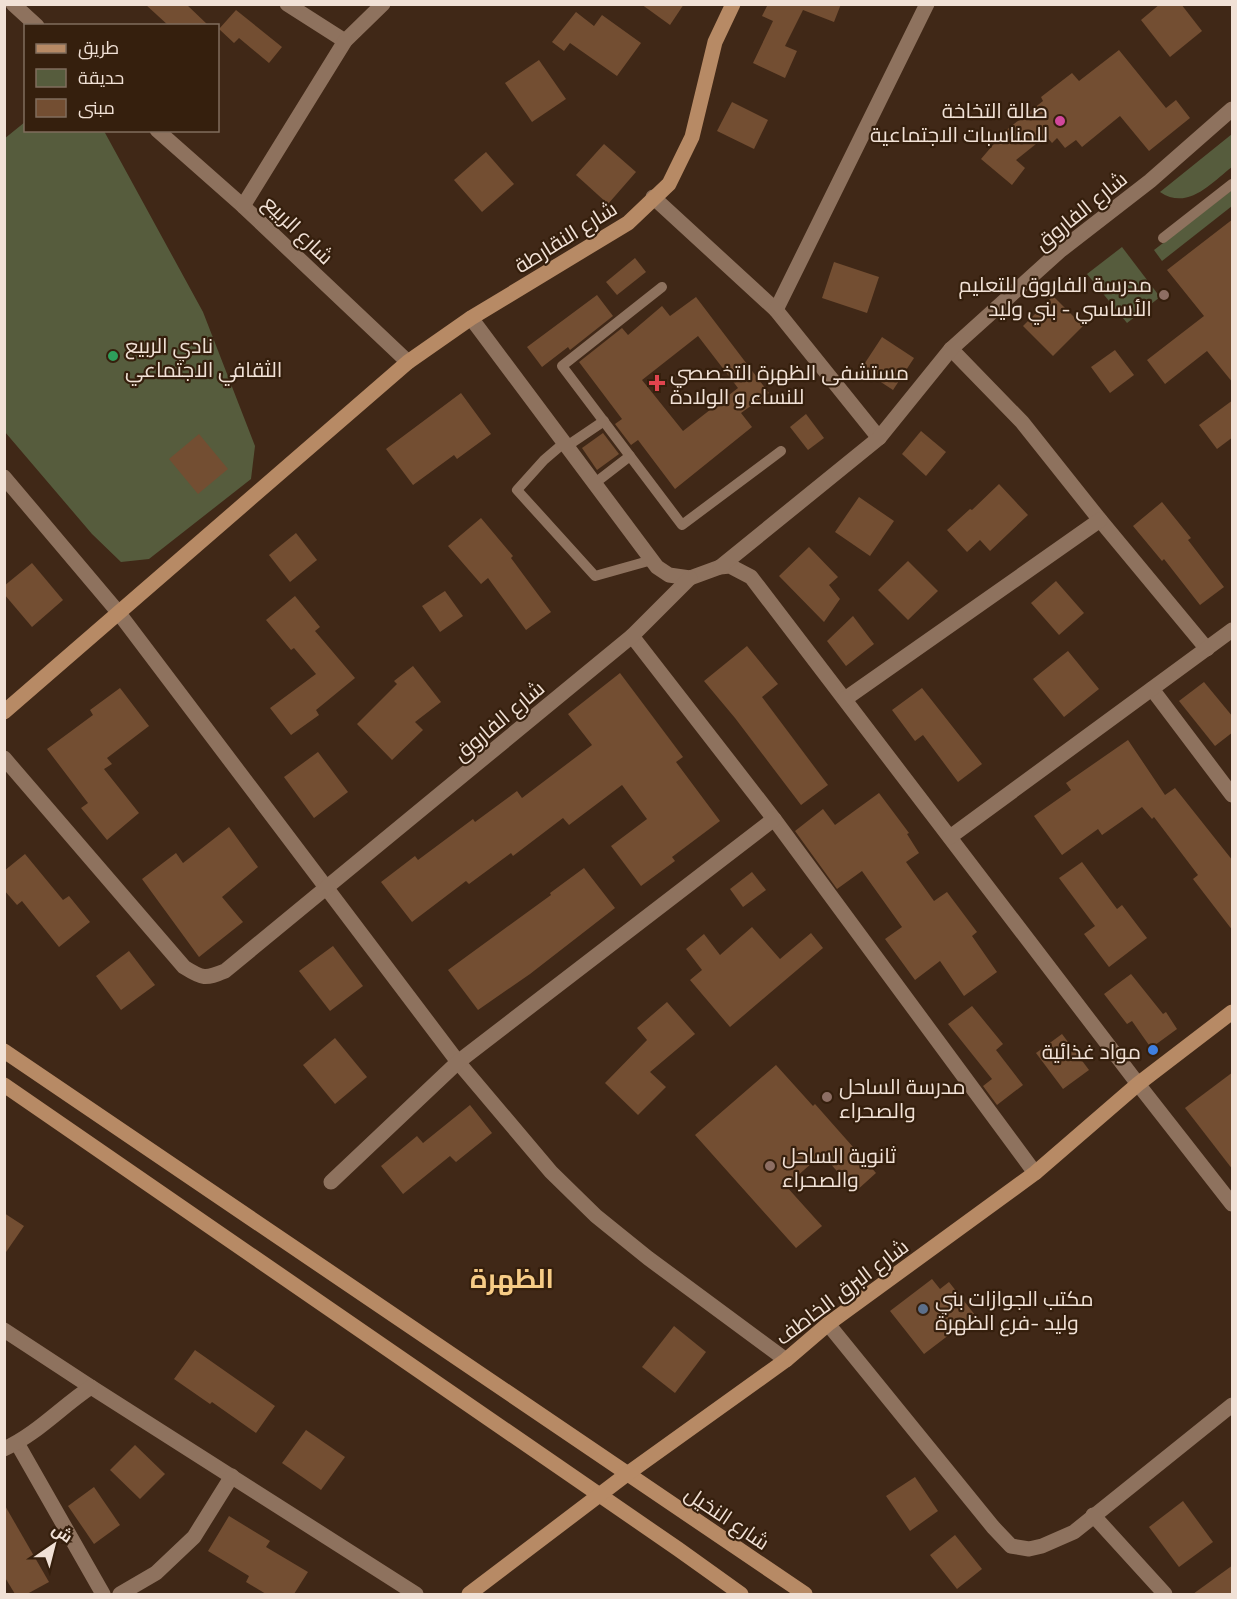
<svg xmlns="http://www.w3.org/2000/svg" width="1237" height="1599" font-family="'Exo 2',Cairo,sans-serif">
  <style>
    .green { fill: #565c3d }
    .building { fill: #734e32; fill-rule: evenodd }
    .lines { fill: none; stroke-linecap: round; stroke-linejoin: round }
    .lane { stroke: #8e725e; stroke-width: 10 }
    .street { stroke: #8e725e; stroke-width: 15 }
    .primary { stroke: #b78a65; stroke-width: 15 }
    .hotel-dot { fill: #d1479c; stroke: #351f0d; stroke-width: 2 }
    .education-dot { fill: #8d6e63; stroke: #351f0d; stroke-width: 2 }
    .leisure-dot { fill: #2e9e5b; stroke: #351f0d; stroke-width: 2 }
    .health-dot { fill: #e0444e; stroke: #351f0d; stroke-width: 2 }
    .shop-dot { fill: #3f7fe0; stroke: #351f0d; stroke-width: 2 }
    .service-dot { fill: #5c6f8a; stroke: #351f0d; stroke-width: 2 }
    .labels { text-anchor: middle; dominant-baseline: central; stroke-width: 4.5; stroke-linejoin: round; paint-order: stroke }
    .poi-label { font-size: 21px; fill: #f1e1d6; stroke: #351f0d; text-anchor: start }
    .street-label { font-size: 21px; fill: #f1e1d6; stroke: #351f0d }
    .district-label { font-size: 27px; font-weight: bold; fill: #f7cc86; stroke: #351f0d }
  </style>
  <rect width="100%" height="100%" fill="#402817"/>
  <g class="green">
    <polygon points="25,122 26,130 104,131 203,312 255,446 251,479 149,559 121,562 92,534 5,432 4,139"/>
    <path d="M1232,134V167C1211,183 1188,211 1160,192Z"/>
    <polygon points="1232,190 1232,206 1162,261 1154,250"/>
    <polygon points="1122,247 1160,297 1127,323 1087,274"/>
  </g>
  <g class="building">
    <polygon points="145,4 186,4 209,26 169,26"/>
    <polygon points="641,4 684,4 670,25"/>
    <polygon points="768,4 841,4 834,22 803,10 785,46 797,51 785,78 753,63 773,21 762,16"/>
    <polygon points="1160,4 1181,4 1202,31 1170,57 1141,20"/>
    <polygon points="236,10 282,47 269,63 239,38 234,43 219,29"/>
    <polygon points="576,12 594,26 602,15 641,43 617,76 570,43 564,51 552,42"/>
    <polygon points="1119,50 1166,108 1176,100 1190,118 1149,151 1120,116 1082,147 1076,140 1065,148 1057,138 1052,143 1046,136 1016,160 1025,168 1012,185 981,159 1004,132 1043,101 1041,97 1072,73 1079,81"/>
    <polygon points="539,60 566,99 532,122 505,83"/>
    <polygon points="732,102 768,120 754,149 717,131"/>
    <polygon points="604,144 636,172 608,204 576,175"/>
    <polygon points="486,152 514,184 482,212 454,180"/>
    <polygon points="1233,219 1233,383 1207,351 1165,384 1147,360 1204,316 1167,270"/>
    <polygon points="635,258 646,272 617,295 606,282"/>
    <polygon points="834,262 879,277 867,313 822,298"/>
    <polygon points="597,295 613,316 570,350 568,347 542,367 527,347"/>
    <polygon points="1053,296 1083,326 1053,356 1023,326"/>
    <path d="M696,297L769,393L741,413L752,427L675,489L638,440L631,445L615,424L622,419L579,362L622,328L628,335L662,306L670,316ZM698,336L738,388L683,431L642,380Z"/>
    <polygon points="882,337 914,358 893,390 861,369"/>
    <polygon points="1115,350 1134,375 1110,393 1091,367"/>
    <polygon points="461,393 491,434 457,459 454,455 413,485 386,449"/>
    <polygon points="1233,400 1233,437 1217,449 1199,425"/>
    <polygon points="806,414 824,438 808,450 790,427"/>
    <polygon points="921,431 946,452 926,476 902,454"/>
    <polygon points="603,433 619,454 597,470 582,448"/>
    <polygon points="199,434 228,469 198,494 169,459"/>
    <polygon points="999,484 1028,515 990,551 980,540 967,552 947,530 970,509 972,510"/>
    <polygon points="859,497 894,521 870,556 835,532"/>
    <polygon points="1162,502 1191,538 1188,540 1224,587 1200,605 1164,559 1162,561 1133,526"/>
    <polygon points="481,518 513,556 511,558 551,612 526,630 488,578 481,584 448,546"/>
    <polygon points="296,533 317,560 290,582 269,555"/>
    <polygon points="809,547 838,577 829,585 840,599 824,622 779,576"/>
    <polygon points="908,561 938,591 908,620 878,590"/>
    <polygon points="32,563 63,600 32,627 4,594 4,586"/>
    <polygon points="1056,581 1084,613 1059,635 1031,603"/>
    <polygon points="445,591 463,616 440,632 422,606"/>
    <polygon points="295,596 320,627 315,631 355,678 316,710 319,715 291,735 270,708 316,674 294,648 291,650 266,620"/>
    <polygon points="853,616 874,644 846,666 827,641"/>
    <polygon points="747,646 778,684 762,697 828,785 801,805 735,718 704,681"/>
    <polygon points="1068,651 1099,689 1064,717 1033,679"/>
    <polygon points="413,666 441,702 415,722 423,730 392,760 357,724 397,684 394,681"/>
    <polygon points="620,673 683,757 676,762 720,821 672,857 675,861 641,886 611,846 647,819 622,785 569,825 563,818 513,856 511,853 469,884 466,881 412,922 381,882 415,856 418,860 473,819 475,822 517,791 522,798 592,745 568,714"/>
    <polygon points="1204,682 1233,717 1233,732 1215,746 1179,701"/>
    <polygon points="120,688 149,726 107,758 112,764 104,769 139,813 107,840 81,808 88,803 47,749 93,715 90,710"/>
    <polygon points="922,688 982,764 958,782 923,735 915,741 892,710"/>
    <polygon points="1128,740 1165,795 1175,788 1233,861 1233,931 1193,879 1198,875 1154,817 1152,819 1142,807 1102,835 1098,829 1062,855 1034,816 1071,790 1066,783"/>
    <polygon points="318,752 348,792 314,818 284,777"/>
    <polygon points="879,793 909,833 907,834 919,853 906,862 934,901 947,892 977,932 972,936 997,972 964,996 940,961 915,980 885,939 902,927 862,871 837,889 795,831 823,809 835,825"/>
    <polygon points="229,827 258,867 222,897 243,922 199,957 142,879 176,853 183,863"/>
    <polygon points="25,854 63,900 69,896 90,922 59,947 22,901 17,905 4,890 4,871"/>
    <polygon points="1082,862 1117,909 1122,905 1147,938 1109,967 1084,934 1095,926 1059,878"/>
    <polygon points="584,868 615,908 530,974 478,1010 448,970 551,895 550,893"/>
    <polygon points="752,872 766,890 743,907 730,889"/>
    <polygon points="752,927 780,959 811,933 823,948 730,1027 690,980 702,970 686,949 704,934 720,955"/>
    <polygon points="333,946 363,986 330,1011 299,971"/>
    <polygon points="129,951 155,985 121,1010 96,976"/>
    <polygon points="1131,974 1163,1014 1166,1012 1177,1029 1151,1048 1132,1021 1127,1024 1104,994"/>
    <polygon points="667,1002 695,1034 650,1072 666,1087 638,1115 605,1083 647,1040 637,1028"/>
    <polygon points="972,1006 1003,1044 996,1050 1023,1085 997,1105 983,1086 992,1079 948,1024"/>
    <polygon points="1062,1034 1089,1070 1063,1089 1036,1053"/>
    <polygon points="335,1038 367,1077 335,1104 303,1065"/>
    <polygon points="776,1065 813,1106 815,1104 876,1173 855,1192 822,1154 786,1186 822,1226 796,1248 695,1135"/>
    <polygon points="1233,1072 1233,1170 1185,1108"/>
    <polygon points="470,1105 492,1133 456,1162 450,1156 403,1194 381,1166 417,1136 423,1143"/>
    <polygon points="4,1213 24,1226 4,1255"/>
    <polygon points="932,1279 940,1289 949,1282 975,1315 924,1354 890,1311"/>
    <polygon points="674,1326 706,1352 675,1393 642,1367"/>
    <polygon points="195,1350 275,1406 256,1433 212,1402 210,1404 174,1379"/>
    <polygon points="306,1430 345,1457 321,1490 282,1463"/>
    <polygon points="135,1445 165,1474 140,1499 110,1470"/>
    <polygon points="915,1477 938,1511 910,1531 886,1496"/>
    <polygon points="94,1487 120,1525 94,1544 68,1506"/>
    <polygon points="1183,1501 1213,1542 1179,1567 1149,1527"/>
    <polygon points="4,1504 49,1582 27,1594 15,1594 4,1576"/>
    <polygon points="229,1516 270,1541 266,1547 308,1572 294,1594 266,1594 246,1582 249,1576 208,1551"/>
    <polygon points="955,1535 982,1569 957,1589 930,1555"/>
    <polygon points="1233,1565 1233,1594 1193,1594"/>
  </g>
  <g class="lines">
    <g class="lane">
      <polyline points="1163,238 1232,184"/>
      <polyline points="662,287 562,366 682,525 781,451"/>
      <polyline points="565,442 544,460 517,490 595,576 652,560"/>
      <polyline points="567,446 604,421"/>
      <polyline points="595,483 630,456"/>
    </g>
    <g class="street">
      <polyline points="13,4 37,26"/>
      <polyline points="287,4 345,41"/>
      <polyline points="157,130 243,206 408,362"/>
      <polyline points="653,197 776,310 879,438"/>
      <polyline points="243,206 345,41 383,4"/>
      <polyline points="776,310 927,4"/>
      <polyline points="471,318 657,567 669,575 690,578 720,567 730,566 751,577 1138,1084 1232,1204"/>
      <polyline points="951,349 1022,422 1100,520 1207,649"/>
      <polyline points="4,477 118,612 458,1062 551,1172 596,1216 648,1258 786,1360"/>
      <polyline points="720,567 879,438 951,349 1061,250 1150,181 1232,109"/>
      <polyline points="632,636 774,819 1035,1173"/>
      <polyline points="1152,689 1232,795"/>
      <polyline points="845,699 1100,520"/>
      <path d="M4,758L184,967C203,979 205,979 225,971L632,636L690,578"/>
      <polyline points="950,837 1232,630"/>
      <polyline points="331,1182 458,1062 774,819"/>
      <polyline points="828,1324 993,1527 1011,1546 1029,1549 1042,1546 1074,1532 1232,1405"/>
      <polyline points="4,1330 91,1387 416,1594"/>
      <polyline points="17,1443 103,1594"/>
      <path d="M4,1449C37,1434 61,1407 91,1387"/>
      <polyline points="1093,1515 1165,1594"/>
      <polyline points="120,1594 156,1573 194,1537 232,1476"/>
    </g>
    <g class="primary">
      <polyline points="4,712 408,362 471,318 628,223 669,184 692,137 715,42 733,4"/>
      <polyline points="4,1051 805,1594"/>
      <polyline points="4,1085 678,1549 741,1594"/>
      <polyline points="469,1594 627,1474 786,1360 828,1324 1035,1173 1138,1084 1232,1012"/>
    </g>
  </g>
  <circle class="hotel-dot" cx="1060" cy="121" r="6"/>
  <g class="education-dot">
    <circle cx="1164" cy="295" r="6"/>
    <circle cx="827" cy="1097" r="6"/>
    <circle cx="770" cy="1166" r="6"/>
  </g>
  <circle class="leisure-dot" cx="113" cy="356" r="6"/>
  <path class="health-dot" d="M654 374h6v6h6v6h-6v6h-6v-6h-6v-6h6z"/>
  <circle class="shop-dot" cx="1153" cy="1050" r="6"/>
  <circle class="service-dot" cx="923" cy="1309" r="6"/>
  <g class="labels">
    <g class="poi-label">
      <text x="1048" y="109" text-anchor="end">صالة التخاخة<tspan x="1048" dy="24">للمناسبات الاجتماعية</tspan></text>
      <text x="1152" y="283" text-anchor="end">مدرسة الفاروق للتعليم<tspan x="1152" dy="24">الأساسي - بني وليد</tspan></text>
      <text x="125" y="344">نادي الربيع<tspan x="125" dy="24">الثقافي الاجتماعي</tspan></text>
      <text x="670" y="371">مستشفى الظهرة التخصصي<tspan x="670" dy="24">للنساء و الولادة</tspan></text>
      <text x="1141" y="1050" text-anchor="end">مواد غذائية</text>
      <text x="839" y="1085">مدرسة الساحل<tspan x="839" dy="24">والصحراء</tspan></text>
      <text x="782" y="1154">ثانوية الساحل<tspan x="782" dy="24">والصحراء</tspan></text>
      <text x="935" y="1297">مكتب الجوازات بني<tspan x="935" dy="24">وليد -فرع الظهرة</tspan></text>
    </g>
    <g class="street-label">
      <text transform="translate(1080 210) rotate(-39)">شارع الفاروق</text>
      <text transform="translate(299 229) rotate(44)">شارع الربيع</text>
      <text transform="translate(565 236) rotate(-32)">شارع النقارطة</text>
      <text transform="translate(498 720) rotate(-40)">شارع الفاروق</text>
      <text transform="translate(841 1291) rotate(-37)">شارع البرق الخاطف</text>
      <text transform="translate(728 1517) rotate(34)">شارع النخيل</text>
    </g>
    <g class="district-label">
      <text x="512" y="1277">الظهرة</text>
    </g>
  </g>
  <rect width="1237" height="1599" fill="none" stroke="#f1e1d6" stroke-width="12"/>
  <rect x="24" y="24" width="195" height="108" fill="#351f0d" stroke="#806d5d" stroke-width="1.5"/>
  <rect x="36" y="44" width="30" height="9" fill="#b78a65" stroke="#806d5d" stroke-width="1.5"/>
  <text x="78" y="54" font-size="18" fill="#f1e1d6">طريق</text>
  <rect x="36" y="69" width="30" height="18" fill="#565c3d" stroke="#806d5d" stroke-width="1.5"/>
  <text x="78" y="84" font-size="18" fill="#f1e1d6">حديقة</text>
  <rect x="36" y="99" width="30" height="18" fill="#734e32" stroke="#806d5d" stroke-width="1.5"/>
  <text x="78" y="114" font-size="18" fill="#f1e1d6">مبنى</text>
  <g transform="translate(54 1545) rotate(35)" stroke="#351f0d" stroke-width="4.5" paint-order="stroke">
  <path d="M0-4.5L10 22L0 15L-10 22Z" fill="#f1e1d6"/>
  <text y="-9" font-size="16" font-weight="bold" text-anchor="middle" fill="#f1e1d6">ش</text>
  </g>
</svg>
